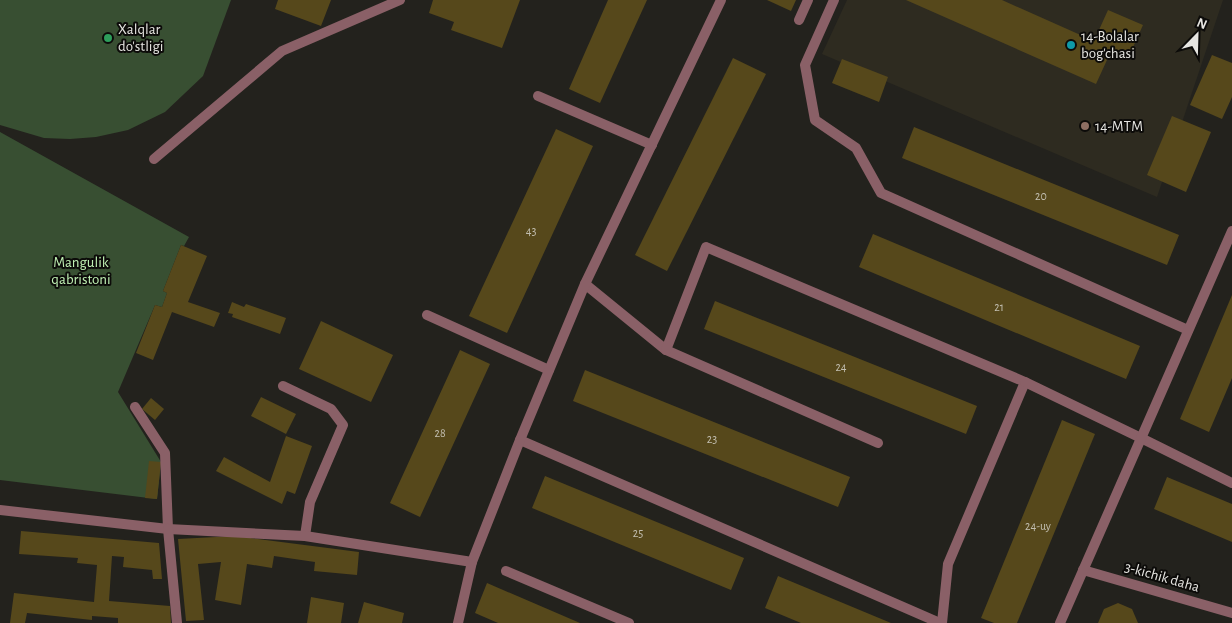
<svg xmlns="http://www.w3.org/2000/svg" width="1232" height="623" font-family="'Alegreya Sans',sans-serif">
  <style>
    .built { fill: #2e2b20 }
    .green { fill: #384f32 }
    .building { fill: #56481b }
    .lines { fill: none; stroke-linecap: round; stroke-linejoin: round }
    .service { stroke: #8a6067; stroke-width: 10 }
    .minor { stroke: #8a6067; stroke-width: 10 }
    .leisure-dot { fill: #2e9e5b; stroke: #0c0b09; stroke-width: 2 }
    .culture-dot { fill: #0f9aa8; stroke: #0c0b09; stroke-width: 2 }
    .education-dot { fill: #8d6e63; stroke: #0c0b09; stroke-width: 2 }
    .labels { text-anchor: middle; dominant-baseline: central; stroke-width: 4; stroke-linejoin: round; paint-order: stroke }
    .number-label { font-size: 12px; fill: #c2beb0 }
    .poi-label { font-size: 15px; fill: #e6e5e1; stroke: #0c0b09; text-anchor: start }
    .park-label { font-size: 15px; fill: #c0f1b4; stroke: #0c0b09 }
    .street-label { font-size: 15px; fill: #e6e5e1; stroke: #0c0b09 }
  </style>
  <rect width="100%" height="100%" fill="#23221d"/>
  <polygon class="built" points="847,0 1223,0 1157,197 822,54"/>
  <g class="green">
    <polygon points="0,0 231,0 203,76 165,112 128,130 96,137 70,139 44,138 0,125"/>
    <polygon points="0,132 189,237 184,246 181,245 163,291 167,293 162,307 155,305 118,392 161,462 157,499 0,480"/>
  </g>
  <g class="building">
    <polygon points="278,0 331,0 321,26 275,9"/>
    <polygon points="433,0 520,0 502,48 451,30 454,22 429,13"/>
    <polygon points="608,0 647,0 600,103 569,89"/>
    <polygon points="767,0 796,0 791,11"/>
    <polygon points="906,0 1002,0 1094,41 1108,10 1143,25 1129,56 1112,49 1096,84"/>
    <polygon points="1212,55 1232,63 1232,97 1222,119 1190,105"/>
    <polygon points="733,58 766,74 667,271 635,255"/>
    <polygon points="842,59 888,77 879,102 832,83"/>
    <polygon points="1172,116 1211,132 1186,192 1147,175"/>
    <polygon points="914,127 1179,235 1167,265 902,158"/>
    <polygon points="556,129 593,146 507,333 469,316"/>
    <polygon points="873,234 1140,346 1126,379 859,267"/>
    <polygon points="181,245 207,256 188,302 220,313 214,327 172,312 153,360 136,353 155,305 162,307 167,293 163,291"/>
    <polygon points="1232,295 1232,378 1209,432 1180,419"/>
    <polygon points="715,301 977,406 966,434 704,329"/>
    <polygon points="232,302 244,307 246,304 286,318 280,334 232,317 233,314 228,313"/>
    <polygon points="321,321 393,355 371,402 299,369"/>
    <polygon points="460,350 490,364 420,517 390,503"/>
    <polygon points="585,370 850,477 838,507 573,401"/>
    <polygon points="261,397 296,414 286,434 251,416"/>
    <polygon points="151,398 164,409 155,420 142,409"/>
    <polygon points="1062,420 1095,434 1017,623 994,623 981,618"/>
    <polygon points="286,436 312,446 295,494 287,491 282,504 216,471 224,457 270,482"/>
    <polygon points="149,461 161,462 157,499 145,498"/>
    <polygon points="545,476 744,558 731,590 532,508"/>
    <polygon points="1167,477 1232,504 1232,542 1154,509"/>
    <polygon points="21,531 159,543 162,579 153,579 152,570 123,567 124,557 112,556 109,601 170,606 171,623 118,623 118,618 92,616 92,620 27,613 25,623 10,623 14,593 94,602 97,565 77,563 78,558 19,554"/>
    <polygon points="235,536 359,552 357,575 314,571 315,562 274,556 272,568 247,564 241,605 215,600 221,562 198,564 204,620 186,621 178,539"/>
    <polygon points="778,576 891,623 801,623 765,608"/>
    <polygon points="487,583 580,623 498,623 475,613"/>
    <polygon points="311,597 344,603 341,623 307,623"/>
    <polygon points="364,602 404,613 402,623 358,623"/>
    <polygon points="1118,603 1132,609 1138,623 1098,623 1104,609"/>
  </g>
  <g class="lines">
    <g class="service">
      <polyline points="834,0 805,65 815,120 856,148 881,193 1188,330"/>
      <polyline points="799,20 808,0"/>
      <polyline points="538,96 652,145"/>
      <polyline points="154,159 282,51 400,0"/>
      <polyline points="585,284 666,350 878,443"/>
      <polyline points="427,315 549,370"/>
      <polyline points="666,350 706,247 1025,382 948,564 942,623"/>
      <polyline points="1025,382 1141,438"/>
      <polyline points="283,386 331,409 343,425 310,502 305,536"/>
      <polyline points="135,407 165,453 168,529"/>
      <polyline points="520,440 940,623"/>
    </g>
    <g class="minor">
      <polyline points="1141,438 1232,483"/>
      <polyline points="0,510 168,529 305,536 472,562 520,440 585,284 721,0"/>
      <polyline points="168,529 177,623"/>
      <polyline points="1083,570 1232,613"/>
      <polyline points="506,571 629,623"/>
      <polyline points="458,623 472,562"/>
      <polyline points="1060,623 1232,231"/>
    </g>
  </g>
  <circle class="leisure-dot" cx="108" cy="38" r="5"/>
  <circle class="culture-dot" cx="1071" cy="45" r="5"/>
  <circle class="education-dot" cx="1085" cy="126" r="5"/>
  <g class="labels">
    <g class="number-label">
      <text x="1041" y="196">20</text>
      <text x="531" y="231">43</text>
      <text x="999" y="307">21</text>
      <text x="841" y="367">24</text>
      <text x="440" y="433">28</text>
      <text x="712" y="439">23</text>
      <text x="1038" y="526">24-uy</text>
      <text x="638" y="533">25</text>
    </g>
    <g class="poi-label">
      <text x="118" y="29">Xalqlar<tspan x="118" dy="17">do'stligi</tspan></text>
      <text x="1081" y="36">14-Bolalar<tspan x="1081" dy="17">bog'chasi</tspan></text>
      <text x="1095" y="126">14-МТМ</text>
    </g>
    <g class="park-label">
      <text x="81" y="262">Mangulik<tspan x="81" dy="17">qabristoni</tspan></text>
    </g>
    <g class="street-label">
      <text transform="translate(1162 577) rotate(16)">3-kichik daha</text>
    </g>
  </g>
  <g transform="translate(1197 35) rotate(23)" stroke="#0c0b09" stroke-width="4" paint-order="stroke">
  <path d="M0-4L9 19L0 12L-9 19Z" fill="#e6e5e1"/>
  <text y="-8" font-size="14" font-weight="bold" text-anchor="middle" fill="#e6e5e1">N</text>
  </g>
</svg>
